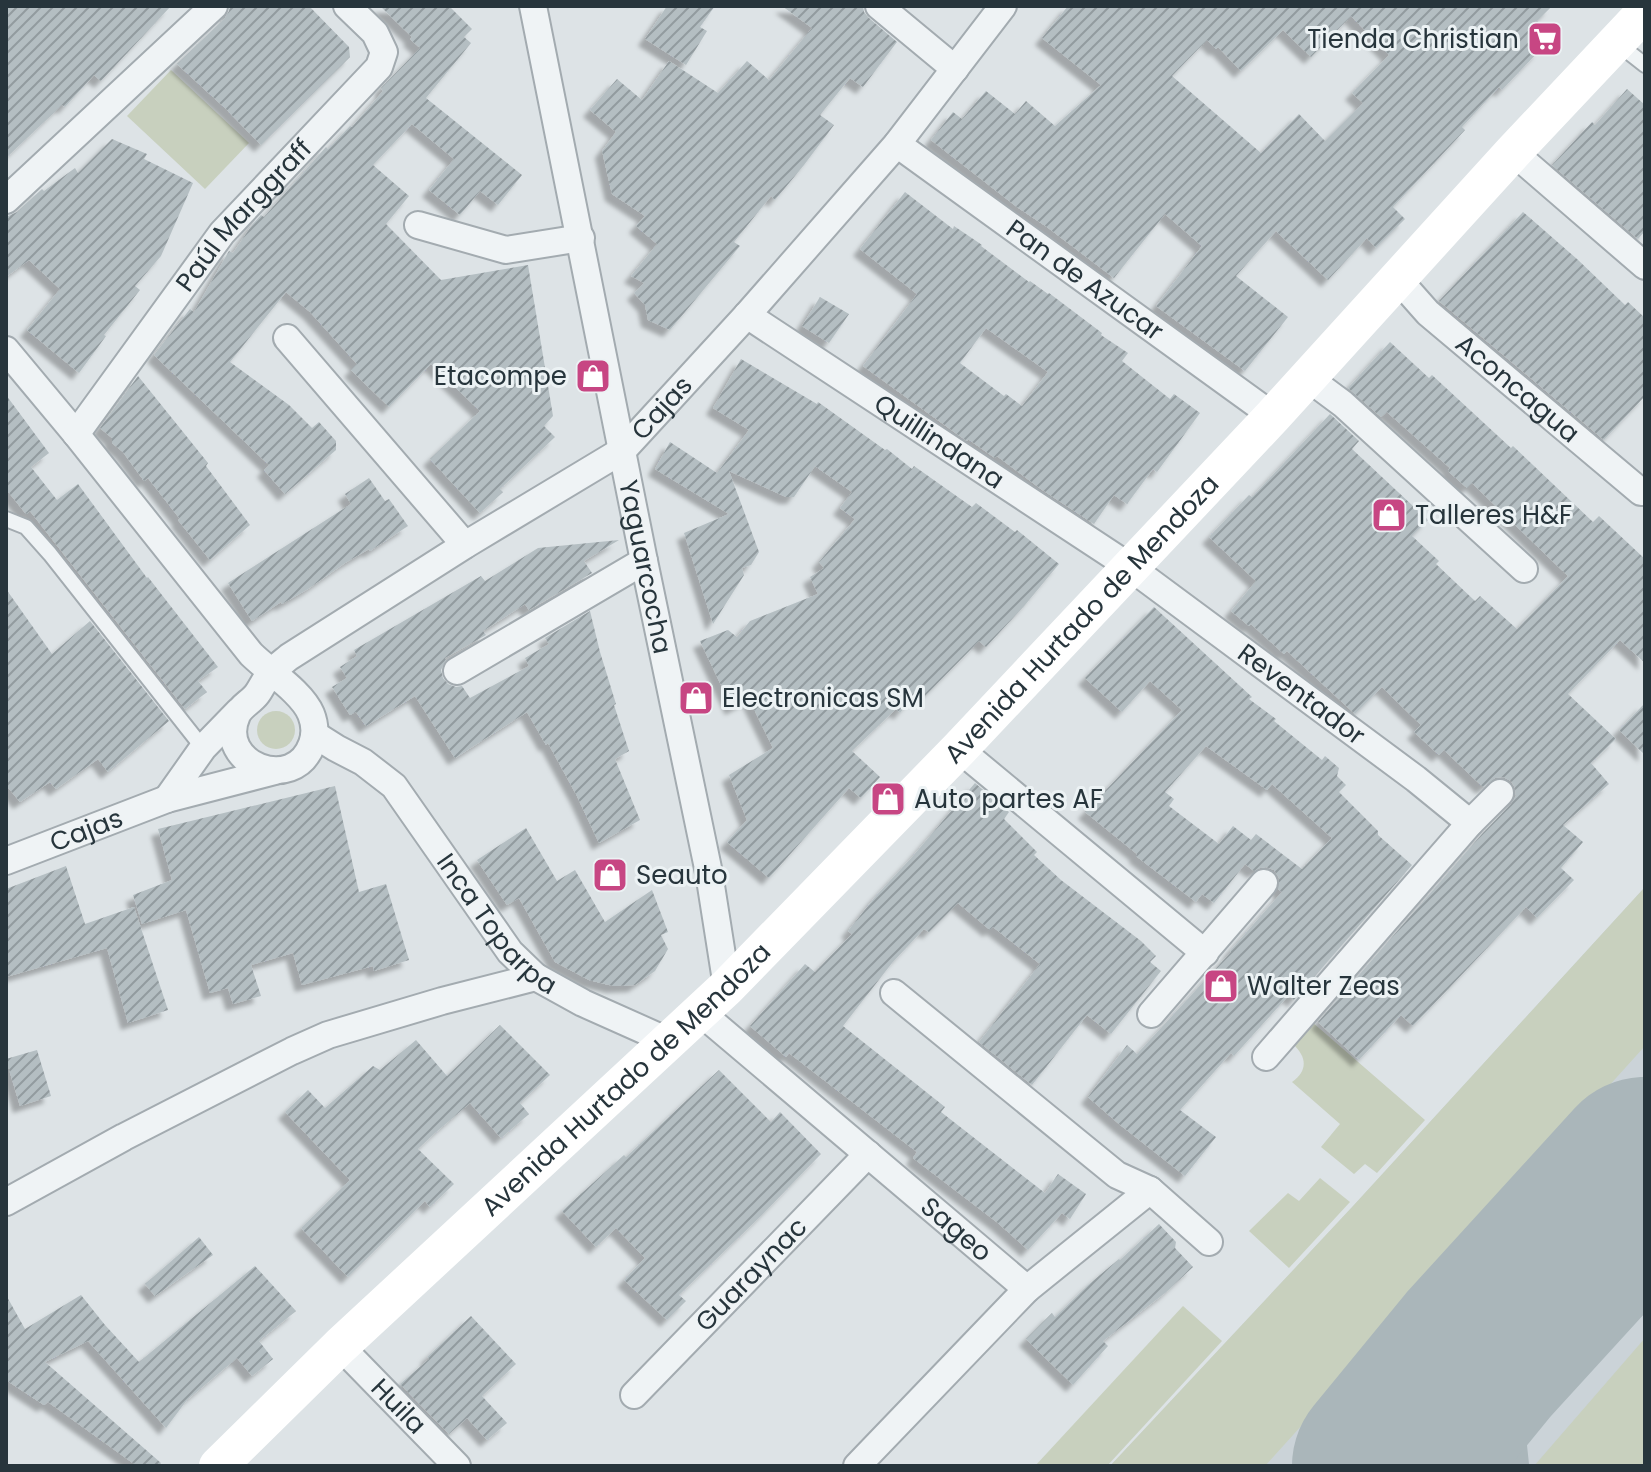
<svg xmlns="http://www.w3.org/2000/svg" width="1651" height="1472" font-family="Poppins,sans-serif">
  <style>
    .built { fill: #cbd3d8 }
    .green { fill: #c8d0be }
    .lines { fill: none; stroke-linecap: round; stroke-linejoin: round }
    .taxiway { stroke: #aab6ba; stroke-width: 76 }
    .runway { stroke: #aab6ba; stroke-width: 190 }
    .building { fill: url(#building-hatch); fill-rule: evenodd; filter: url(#shadow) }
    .lane-casing { stroke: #a3abb0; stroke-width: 18 }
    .street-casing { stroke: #a3abb0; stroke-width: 30 }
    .lane { stroke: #eff3f5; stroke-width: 14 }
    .street { stroke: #eff3f5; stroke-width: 26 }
    .secondary { stroke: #fff; stroke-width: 38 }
    .labels { text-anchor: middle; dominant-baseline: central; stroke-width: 6; stroke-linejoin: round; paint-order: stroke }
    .poi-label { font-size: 26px; fill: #27353c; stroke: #ecf2f4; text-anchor: start }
    .street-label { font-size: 26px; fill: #27353c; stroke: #ecf2f4 }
  </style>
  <defs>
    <pattern id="building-hatch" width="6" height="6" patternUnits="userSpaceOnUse" patternTransform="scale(2)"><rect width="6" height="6" fill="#b4bec2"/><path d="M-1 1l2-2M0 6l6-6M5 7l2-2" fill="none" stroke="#929b9f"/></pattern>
    <filter id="shadow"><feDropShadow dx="-7" dy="7" stdDeviation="2" flood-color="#0004"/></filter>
  </defs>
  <rect width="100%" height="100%" fill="#dde3e6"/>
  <polygon class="built" points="1645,887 1645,1466 1110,1466 1354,1205"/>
  <g class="green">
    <polygon points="171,70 249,143 205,189 127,116"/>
    <circle cx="276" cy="730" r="19"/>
    <polygon points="1645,887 1645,1046 1265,1466 1110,1466 1354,1205"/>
    <path d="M1312,1022L1425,1120L1377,1173L1365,1164L1354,1174L1321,1147L1340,1124L1292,1082C1308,1071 1307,1057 1293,1044Z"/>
    <polygon points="1320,1178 1350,1202 1289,1268 1249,1231 1288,1193 1299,1201"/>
    <polygon points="1183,1306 1222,1341 1107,1466 1035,1466"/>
    <polygon points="1645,1338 1645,1466 1534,1466"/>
  </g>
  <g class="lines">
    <polyline class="taxiway" points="1479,1354 1491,1466"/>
    <polyline class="runway" points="1387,1466 1479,1354 1645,1172"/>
  </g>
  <g class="building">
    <polygon points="6,6 171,6 101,81 94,75 65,107 62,105 6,158"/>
    <polygon points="230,6 309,6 349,47 350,57 261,145 225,108 177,64 225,18 229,11"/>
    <polygon points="380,6 449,6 472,29 464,37 471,43 426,98 522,175 498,205 480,191 460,215 429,190 454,159 412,124 373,165 409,196 386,224 441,280 528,265 553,416 544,426 555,437 500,489 503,492 480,513 430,459 480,411 431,364 389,407 351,370 357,364 310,312 286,292 230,362 289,405 312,428 319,422 336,441 336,450 285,494 264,470 269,465 154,355 190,309 194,312 229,251 233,253 252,225 261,215 264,217 326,147 328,149 350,126 352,127 383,91 381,88 420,48 410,39 412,37"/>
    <polygon points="667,6 715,6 700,27 707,31 686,65 645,39"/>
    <polygon points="782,6 863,6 864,12 869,18 897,42 863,87 850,78 820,115 834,125 804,165 775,200 771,196 734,242 740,246 670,330 648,320 645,305 634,293 644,283 631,276 657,244 636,226 645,216 612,194 602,151 616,132 590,110 617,79 642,100 669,61 718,93 747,61 769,80 812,28"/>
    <path d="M1068,6H1552L1537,21L1548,33L1535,45L1540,50L1502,90L1499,87L1462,127L1465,130L1393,207L1405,219L1376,248L1367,238L1328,280L1276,231L1236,276L1288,317L1245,371L1156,306L1202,246L1165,214L1114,278L1047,227L1017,207L931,140L953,112L962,119L986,91L1015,114L1026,101L1055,126L1101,85L1042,38ZM1351,16L1389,55L1352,93L1363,103L1325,141L1299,114L1261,153L1172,76L1207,40L1216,49L1218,47L1241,71L1283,30L1311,57Z"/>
    <polygon points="1627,89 1645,105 1645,231 1638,239 1552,165 1592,122 1595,125"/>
    <polygon points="112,139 147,154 144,159 193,183 161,256 135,286 140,290 104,335 106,336 79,373 27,330 60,289 29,260 6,277 6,217 17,212 42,189 44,191 75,168 78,173"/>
    <path d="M905,192L953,229L954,226L982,245L981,246L1029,282L1030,281L1048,294L1049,293L1102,333L1101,335L1128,353L1122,361L1170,399L1174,394L1200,413L1157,472L1153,469L1127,504L1114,495L1094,524L1041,489L997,456L995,458L968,439L967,441L957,434L863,366L917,294L860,249ZM986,328L1048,372L1022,406L1006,394L1004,396L960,363Z"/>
    <polygon points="1523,212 1577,259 1625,305 1628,302 1645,318 1645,396 1604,440 1439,301"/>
    <polygon points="820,297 849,314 829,343 802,326"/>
    <polygon points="1390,342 1429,378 1432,375 1511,448 1513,446 1593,522 1599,516 1645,559 1645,663 1620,640 1568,694 1616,739 1591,763 1609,784 1563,825 1583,842 1561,868 1574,880 1537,918 1526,907 1413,1026 1401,1015 1359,1060 1318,1022 1482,834 1511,804 1516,796 1515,788 1511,781 1503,777 1495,778 1483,787 1444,750 1439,755 1414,732 1421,725 1382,687 1355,714 1287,651 1284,654 1251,624 1249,626 1231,611 1256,581 1209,537 1249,495 1252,497 1330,414 1359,441 1352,449 1428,520 1412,536 1439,561 1436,564 1475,601 1480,596 1517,629 1568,576 1472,483 1467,488 1448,471 1450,468 1387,412 1381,417 1348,388"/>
    <polygon points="741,359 817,404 818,402 885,450 887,449 912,469 914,466 972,507 976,503 1015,532 1017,530 1059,564 1025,605 986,647 979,641 924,697 919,691 900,713 896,709 852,751 880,777 861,798 849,788 769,878 727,842 747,820 729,775 773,748 749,699 732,708 700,641 728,630 737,637 750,621 818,594 810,577 824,568 819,562 855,519 840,508 852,492 815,466 794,497 786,497 729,471 759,552 751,565 742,568 744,575 713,624 684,533 729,514 655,469 670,442 717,473 749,430 713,408"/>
    <polygon points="138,376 208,463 206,466 250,525 210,560 178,520 180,519 148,478 144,481 123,452 112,443 112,438 100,428"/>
    <polygon points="6,395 49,453 31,467 57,500 78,484 147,578 148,577 218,667 198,681 207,692 185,709 30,511 26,514 6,489"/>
    <polygon points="369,478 385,501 389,499 408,526 370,551 369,549 345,563 308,589 282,604 281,602 252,621 228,583 351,504 345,494"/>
    <polygon points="619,540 584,561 592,573 529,610 525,604 483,631 486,635 445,658 446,660 441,670 443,678 448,684 456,687 462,686 470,698 529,666 525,658 549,644 545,638 590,611 600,652 616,704 614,705 629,751 615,759 640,820 599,843 577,796 548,743 546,745 527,712 455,758 415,696 366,726 356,712 350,715 332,687 347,678 340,667 357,656 354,650 481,576 485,581 538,548"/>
    <polygon points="6,589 52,654 90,621 169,721 108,772 98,759 56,789 50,782 20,802 6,785"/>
    <path d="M1154,607L1252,697L1249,699L1276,719L1274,721L1322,760L1325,756L1339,768L1337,776L1346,785L1339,792L1378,831V835L1412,865L1294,1000L1289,995L1234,1056L1231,1053L1180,1110L1216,1137L1185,1176L1119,1124L1088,1097L1127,1045L1137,1054L1231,952L1230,951L1282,892L1278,889L1279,878L1274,870L1266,867L1260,868L1254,871L1245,864L1214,903L1202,894L1196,902L1136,856L1137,854L1085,812L1182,710L1150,681L1122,712L1085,678ZM1206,746L1267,790L1272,784L1332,838L1302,869L1256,834L1251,840L1233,826L1219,844L1169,806L1174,799L1165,792Z"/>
    <polygon points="1645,703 1645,755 1619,730"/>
    <polygon points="975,783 1009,812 1004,819 1037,852 1034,855 1061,880 1141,941 1156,956 1150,962 1161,971 1111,1034 1087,1015 1032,1085 979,1042 1040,964 993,927 990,930 958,903 929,932 924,929 892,963 843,1026 945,1107 941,1112 1045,1193 1058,1174 1086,1194 1070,1219 1062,1213 1028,1250 998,1223 913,1158 917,1152 789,1053 786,1057 750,1026 805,964 815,972 852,934 848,931 875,897 913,856"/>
    <polygon points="335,786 359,892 386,884 409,960 374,971 373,966 302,985 293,953 251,965 261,996 233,1004 228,988 210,993 186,910 142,924 133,895 172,880 158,829"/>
    <polygon points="526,828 557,881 575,870 605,922 652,890 668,932 661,935 668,949 655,971 635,985 613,986 589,980 555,962 519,898 507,905 477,860"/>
    <polygon points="66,866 85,924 134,907 168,1010 128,1023 107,948 6,977 6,889"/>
    <polygon points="500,1025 550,1075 520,1103 529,1114 501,1138 470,1103 435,1133 418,1149 454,1184 430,1207 425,1201 348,1277 301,1228 350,1180 285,1112 308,1090 325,1108 373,1066 380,1070 416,1040 447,1076"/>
    <polygon points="37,1050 51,1096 20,1106 6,1059"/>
    <polygon points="719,1070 771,1122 780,1112 821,1154 762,1215 679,1295 686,1301 667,1320 624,1280 645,1258 616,1228 596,1247 562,1211 624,1155 626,1157"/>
    <polygon points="1159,1224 1176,1242 1175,1248 1193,1267 1165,1293 1103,1341 1108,1346 1073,1385 1026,1339 1052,1313 1055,1317 1088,1285 1119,1259 1120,1260"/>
    <polygon points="199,1237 213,1255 155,1296 145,1284"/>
    <polygon points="255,1266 296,1311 259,1341 273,1359 252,1376 237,1358 187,1400 166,1428 88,1341 45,1362 161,1463 159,1466 137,1466 48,1402 44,1405 6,1380 6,1295 25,1329 81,1295 105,1325 139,1362"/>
    <polygon points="471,1316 516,1364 482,1396 507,1423 487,1440 467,1418 449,1434 400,1384 429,1359 427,1357"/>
  </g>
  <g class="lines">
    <defs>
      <g id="lane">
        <polyline points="1617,43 1645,65"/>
        <polyline points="6,519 26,527 50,554 203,748"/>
      </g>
      <g id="street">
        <path id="s1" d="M533,6L644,561L709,873L727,987"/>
        <polyline points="879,6 955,69"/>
        <path id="s2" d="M897,144L1273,416"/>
        <polyline points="1513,152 1645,266"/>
        <polyline points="6,200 214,6"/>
        <polyline points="418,225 506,250 581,238"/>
        <path id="s3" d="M1397,278L1428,313L1641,492H1645"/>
        <path id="s4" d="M747,315L1130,567L1416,779L1470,823"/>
        <polyline points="287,338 465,545"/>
        <path id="s5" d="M6,350L76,434L251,654C268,671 302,692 311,714C315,724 316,733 312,744C294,795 215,764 237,715C241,706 251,702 257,694C262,687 265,679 271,673C276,667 283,662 289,657L465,545L623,450L747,315L897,144L1003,6"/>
        <polyline points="1308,378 1343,404 1524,569"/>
        <path id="s6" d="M76,434L222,233L379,67L384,52L375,33L347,6"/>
        <polyline points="457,671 644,561"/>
        <path id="s7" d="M314,737L317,736L336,748L363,762L394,786L510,952L536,977L583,1003L668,1041"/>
        <polyline points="959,749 1205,953"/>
        <polyline points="167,799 203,748 238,712"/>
        <path id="s8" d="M6,861L167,799L275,771"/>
        <polyline points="894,993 1117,1175 1150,1190"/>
        <path id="s9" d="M700,1012L1027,1289L857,1466"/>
        <polyline points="1151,1014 1264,883"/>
        <polyline points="1266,1057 1470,823 1500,793"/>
        <polyline points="6,1202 124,1137 292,1051 328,1035 442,1001 536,977"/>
        <polyline points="1027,1289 1150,1190 1209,1242"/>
        <path id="s10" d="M340,1346L457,1466"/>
        <path id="s11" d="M634,1395L868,1154"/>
      </g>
    </defs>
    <use href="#lane" class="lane-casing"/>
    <use href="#street" class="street-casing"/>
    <use href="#lane" class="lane"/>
    <use href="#street" class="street"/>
    <path class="secondary" id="s12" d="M218,1466L340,1346L727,987L959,749L1273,416L1513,152L1645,12"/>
  </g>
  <defs>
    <symbol id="supermarket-square" viewBox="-11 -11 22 22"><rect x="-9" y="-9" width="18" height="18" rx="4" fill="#c74683" stroke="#ecf2f4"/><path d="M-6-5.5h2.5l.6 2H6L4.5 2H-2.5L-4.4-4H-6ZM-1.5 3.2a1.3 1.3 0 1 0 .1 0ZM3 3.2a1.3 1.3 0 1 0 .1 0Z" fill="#fff"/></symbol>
    <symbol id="shop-square" viewBox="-11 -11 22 22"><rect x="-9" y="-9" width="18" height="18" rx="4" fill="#c74683" stroke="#ecf2f4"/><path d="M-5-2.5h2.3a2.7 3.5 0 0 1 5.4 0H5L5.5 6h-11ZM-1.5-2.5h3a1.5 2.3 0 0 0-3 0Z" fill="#fff"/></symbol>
  </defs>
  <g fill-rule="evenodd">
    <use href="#supermarket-square" x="1525" y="19" width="40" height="40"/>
    <use href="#shop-square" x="573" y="356" width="40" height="40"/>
    <use href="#shop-square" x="1369" y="495" width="40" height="40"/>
    <use href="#shop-square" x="676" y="678" width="40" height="40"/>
    <use href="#shop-square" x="868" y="779" width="40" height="40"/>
    <use href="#shop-square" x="590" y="855" width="40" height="40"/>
    <use href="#shop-square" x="1201" y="966" width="40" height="40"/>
  </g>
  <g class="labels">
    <g class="poi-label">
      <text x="1519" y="39" text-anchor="end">Tienda Christian</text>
      <text x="567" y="376" text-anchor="end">Etacompe</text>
      <text x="1415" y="515">Talleres H&amp;F</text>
      <text x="722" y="698">Electronicas SM</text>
      <text x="914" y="799">Auto partes AF</text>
      <text x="636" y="875">Seauto</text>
      <text x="1247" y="986">Walter Zeas</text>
    </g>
    <g class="street-label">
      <text stroke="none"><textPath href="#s6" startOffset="276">Paúl Marggraff</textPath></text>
      <text stroke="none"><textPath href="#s2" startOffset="232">Pan de Azucar</textPath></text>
      <text stroke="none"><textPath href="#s3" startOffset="164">Aconcagua</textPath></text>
      <text stroke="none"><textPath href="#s5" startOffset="1164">Cajas</textPath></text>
      <text stroke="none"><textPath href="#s4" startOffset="230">Quillindana</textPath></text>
      <text stroke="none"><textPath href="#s1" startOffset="572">Yaguarcocha</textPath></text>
      <text stroke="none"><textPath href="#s12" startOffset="1210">Avenida Hurtado de Mendoza</textPath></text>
      <text stroke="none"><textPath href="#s4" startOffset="672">Reventador</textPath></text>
      <text stroke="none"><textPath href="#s8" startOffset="86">Cajas</textPath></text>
      <text stroke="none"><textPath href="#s7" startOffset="268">Inca Toparpa</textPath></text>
      <text stroke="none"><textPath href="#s12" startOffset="562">Avenida Hurtado de Mendoza</textPath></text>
      <text stroke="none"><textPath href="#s9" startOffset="336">Sageo</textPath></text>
      <text stroke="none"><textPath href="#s11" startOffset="168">Guaraynac</textPath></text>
      <text stroke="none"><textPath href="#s10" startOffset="84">Huila</textPath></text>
    </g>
  </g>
  <rect width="1651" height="1472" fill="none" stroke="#27353c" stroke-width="16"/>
</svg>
